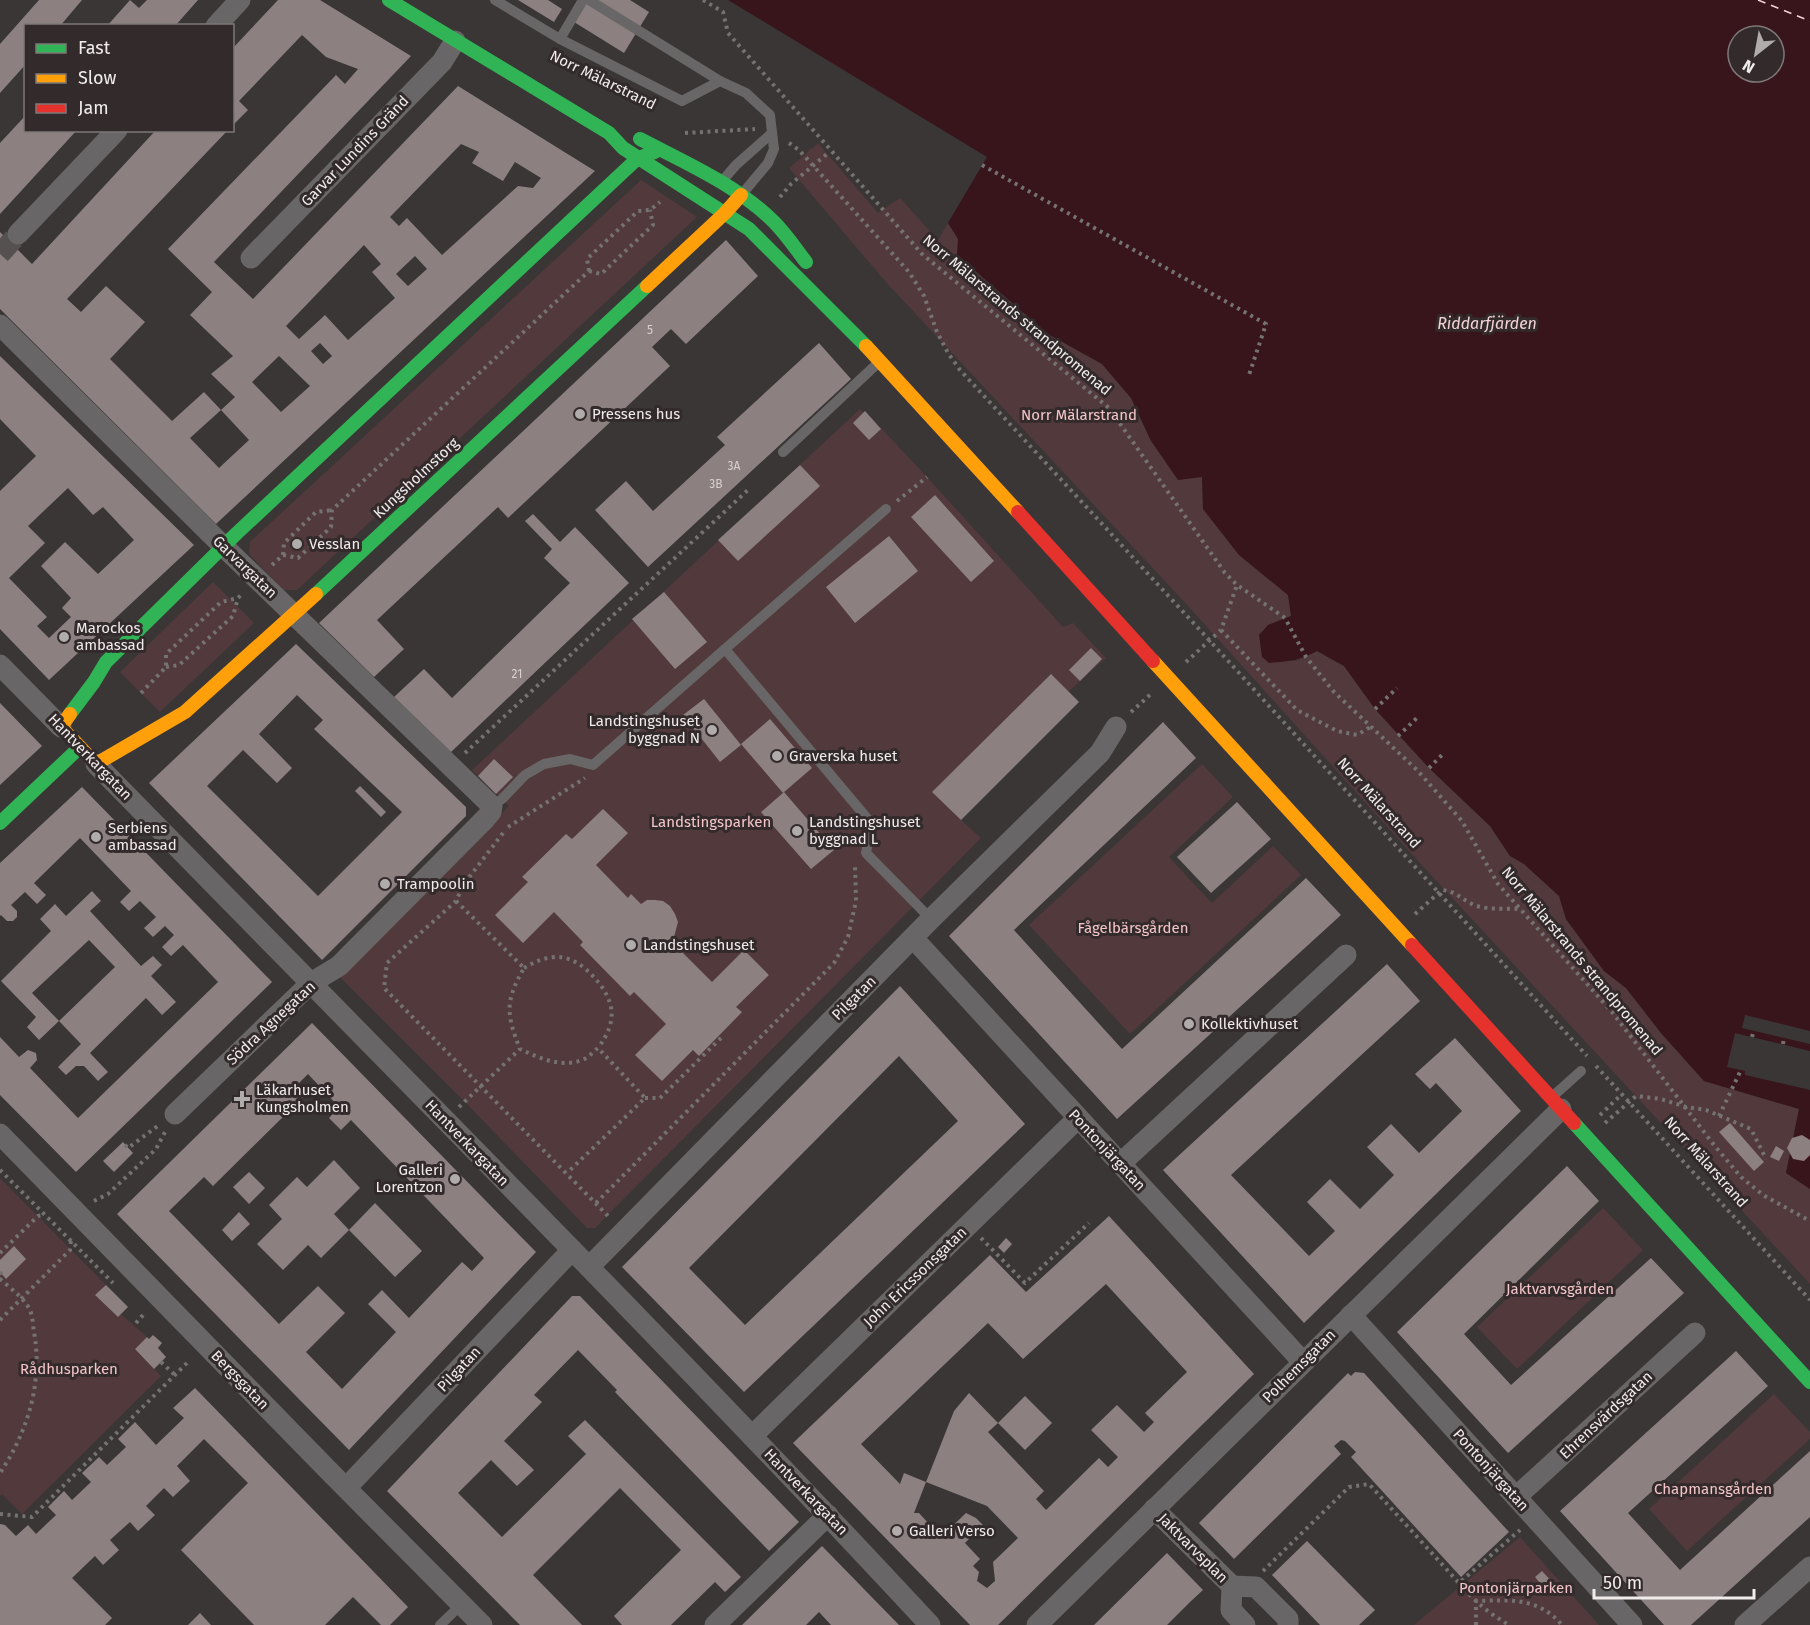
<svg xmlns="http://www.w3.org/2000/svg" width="1810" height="1625" font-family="'Fira Sans',sans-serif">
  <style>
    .green { fill: #52393b }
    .water { fill: #38141b; fill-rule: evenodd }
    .pier { fill: #3a3636 }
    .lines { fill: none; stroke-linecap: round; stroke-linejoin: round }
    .ferry { stroke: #f4d3d6; stroke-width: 1.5; stroke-dasharray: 8 6; stroke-linecap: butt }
    .building { fill: #8c8081; fill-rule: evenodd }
    .street-tunnel { stroke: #555151; stroke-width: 21; stroke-dasharray: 21 10; stroke-linecap: butt }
    .path { stroke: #757272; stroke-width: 4; stroke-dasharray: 3 4.5; stroke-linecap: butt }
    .lane { stroke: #686666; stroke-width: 10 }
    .street { stroke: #686666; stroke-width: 21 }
    .fast { stroke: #30b455; stroke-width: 14 }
    .slow { stroke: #ff9f0a; stroke-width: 14 }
    .jam { stroke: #e5322d; stroke-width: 14 }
    .poi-dot { fill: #b1acac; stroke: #322a2b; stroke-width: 2 }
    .labels { text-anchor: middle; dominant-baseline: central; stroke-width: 6; stroke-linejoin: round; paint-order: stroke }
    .number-label { font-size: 12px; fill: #d8d1d1 }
    .street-label { font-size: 15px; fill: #f1ecec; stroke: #322a2b }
    .poi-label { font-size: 15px; fill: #f1ecec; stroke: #322a2b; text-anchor: start }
    .park-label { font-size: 15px; fill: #f5c5c9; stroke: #322a2b }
    .water-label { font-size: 16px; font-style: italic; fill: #f4d3d6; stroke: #322a2b }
  </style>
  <rect width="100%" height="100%" fill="#3a3636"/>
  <g class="green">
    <polygon points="818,143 878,213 900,198 938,240 948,223 959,239 957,255 1048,334 1102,364 1131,398 1151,441 1202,477 1203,509 1239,555 1288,595 1291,616 1268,625 1282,662 1288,660 1296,661 1317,651 1344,666 1375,709 1429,768 1490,826 1510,856 1524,864 1559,896 1566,919 1604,971 1626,988 1661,1033 1704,1081 1799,1109 1786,1173 1810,1189 1810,1284 1418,861 1189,607 885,281 789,168"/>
    <polygon points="641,180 697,217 297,590 283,590 249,554 250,542"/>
    <polygon points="860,409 863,413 865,411 927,477 1063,627 1073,623 1106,658 1068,692 1050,675 933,792 961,820 981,838 595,1228 587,1228 465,1102 338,975 509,806 472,770"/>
    <polygon points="213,582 254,623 160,712 120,672"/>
    <polygon points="1202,764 1233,797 1169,857 1212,903 1273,846 1301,875 1130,1034 1029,925"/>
    <polygon points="0,1178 106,1285 96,1296 118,1317 121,1314 147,1337 135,1349 161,1376 22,1514 2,1494 0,1496"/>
    <polygon points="1603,1208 1643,1250 1517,1369 1477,1327"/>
    <polygon points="1774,1394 1810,1432 1810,1439 1687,1551 1649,1509"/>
    <polygon points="1520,1537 1599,1625 1414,1625"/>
  </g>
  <path class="water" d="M728,0H1810V1189L1786,1173L1799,1109L1704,1081L1661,1033L1626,988L1604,971L1566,919L1559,896L1524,864L1510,856L1490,826L1429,768L1375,709L1344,666L1317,651C1298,661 1290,661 1269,663L1262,657L1259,635L1268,625L1291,616L1288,595L1239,555L1203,509L1202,477L1178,480L1151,441L1131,398L1102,364L1048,334L957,255L958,239L948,223L987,157ZM1738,36H1774V72H1738Z"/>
  <g class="pier">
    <polygon points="1745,1015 1810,1031 1810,1044 1742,1028"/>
    <polygon points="1735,1033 1810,1051 1810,1090 1745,1075 1745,1071 1727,1067"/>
  </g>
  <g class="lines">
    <polyline class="ferry" points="1758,0 1810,21"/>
  </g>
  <g class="building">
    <polygon points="39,0 82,0 60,26 26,26 26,64 0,93 0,44"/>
    <polygon points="130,0 139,8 147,0 198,0 175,26 107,26"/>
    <path d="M278,0H320L411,56L214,262L253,299L458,86L595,171L216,524L0,309V232L32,264L156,130H228L67,299L81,312L106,286L145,322L110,359L172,421L204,392L221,410L235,397L211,374L233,356L190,315L212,292L168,249L336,75L345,84L358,69L326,57L302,35L239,101L248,110L232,126V49ZM461,144L479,152L472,163L503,181L515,162L541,178L533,188L518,186L442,255L407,218L399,226L390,217ZM364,245L381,264L372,272L395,298L348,340L325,315L299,339L286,326ZM415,256L427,269L408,286L396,274ZM320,343L332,356L323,364L311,351ZM279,356L310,386L281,412L252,382ZM221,410L249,440L219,468L190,438Z"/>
    <polygon points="518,0 548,0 562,9 554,22"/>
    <polygon points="588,0 630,0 649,12 624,53 574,22"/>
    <polygon points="26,115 26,130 77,130 0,214 0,143"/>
    <polygon points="726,240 758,276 686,344 671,329 652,347 670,366 508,518 498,507 377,620 404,649 374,677 319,623"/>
    <polygon points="819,343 851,379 648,567 595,510 626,481 653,511 725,445 717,437"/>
    <path d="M0,356L194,545L49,680L0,629V491L36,456L0,419ZM68,488L93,515L103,507L134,540L98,574L65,542L41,566L71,598L62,608L71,617L49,638L37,626L47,617L9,578L45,543L28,526Z"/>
    <polygon points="865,411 881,429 869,440 853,423"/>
    <polygon points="800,465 820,486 738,561 718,540"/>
    <polygon points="935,495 994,561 971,582 911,517"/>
    <polygon points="533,514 560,542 575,527 629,583 451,752 394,697 424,669 452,698 570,583 544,558 552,549 525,521"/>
    <polygon points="889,536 918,571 855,623 826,587"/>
    <polygon points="664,592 707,642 675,669 632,619"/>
    <path d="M296,644L466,807V816L322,960L149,783ZM297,695L323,720L314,729L402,812L318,896L207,786L243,750L277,783L292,768L259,734Z"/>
    <polygon points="1091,648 1102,659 1080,681 1069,670"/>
    <polygon points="1051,674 1079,702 961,820 932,792"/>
    <polygon points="704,699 741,745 720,762 683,715"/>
    <polygon points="0,703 42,746 0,785"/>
    <polygon points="770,719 812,768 783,793 741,744"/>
    <polygon points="1163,722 1196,758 1014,930 1122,1049 1306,878 1341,915 1117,1119 949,936"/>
    <polygon points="494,759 513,777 496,794 478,776"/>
    <polygon points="360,786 386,812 381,817 355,791"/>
    <polygon points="82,787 272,982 76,1172 0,1095 0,1037 19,1057 28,1050 36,1053 37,1060 30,1068 78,1118 218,982 183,945 171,956 162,947 174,935 165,926 153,937 144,928 156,917 140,901 129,911 120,902 131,891 80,838 34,883 46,895 37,904 25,892 11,905 17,911 17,917 13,921 7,921 1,915 0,916 0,863"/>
    <polygon points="784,792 834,850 811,869 761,812"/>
    <polygon points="1237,802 1271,839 1211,893 1177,857"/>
    <polygon points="603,809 628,833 596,865 628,898 631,894 641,904 647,900 655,900 663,901 670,906 675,914 678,922 674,937 682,946 679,949 712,982 744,950 769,975 736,1007 742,1012 699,1056 693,1050 662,1081 635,1055 666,1024 634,992 630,996 580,945 583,942 554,912 523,943 495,915 528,882 522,877 566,834 572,839"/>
    <polygon points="92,891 101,901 90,911 141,966 153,956 162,965 151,976 176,1002 162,1015 146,998 90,1053 108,1072 98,1081 84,1066 76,1066 66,1075 58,1067 81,1044 59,1021 115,967 89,940 32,993 59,1021 39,1040 27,1027 36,1017 1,981 51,931 40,919 55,904 66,916"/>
    <polygon points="1387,964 1420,1001 1231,1175 1309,1256 1335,1231 1307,1202 1330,1179 1360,1209 1394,1175 1367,1147 1391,1124 1419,1153 1462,1111 1436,1083 1430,1089 1415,1074 1455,1038 1521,1111 1304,1323 1163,1170"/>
    <path d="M900,986L1025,1124L744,1392L622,1267ZM899,1056L958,1121L745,1325L689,1268Z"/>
    <path d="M312,1023L536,1252L349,1450L117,1214ZM308,1074L339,1107L329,1118L341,1130L351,1120L484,1258L472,1271L462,1262L409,1318L382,1290L368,1304L396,1332L342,1389L306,1352L345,1313L318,1286L279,1324L169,1211L204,1177L213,1186L288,1112L305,1095L296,1086Z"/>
    <polygon points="1730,1123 1764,1162 1754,1171 1719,1132"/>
    <polygon points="1802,1135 1810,1140 1810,1155 1804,1161 1793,1159 1787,1148 1792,1138"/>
    <polygon points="123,1142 133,1153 114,1172 103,1161"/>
    <polygon points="1776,1146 1784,1151 1779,1161 1770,1157"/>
    <polygon points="334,1160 360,1188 334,1214 349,1230 321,1258 308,1245 283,1270 257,1244 282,1219 269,1205 297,1177 307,1187"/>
    <polygon points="1567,1166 1599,1201 1464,1334 1511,1385 1651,1258 1684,1293 1508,1453 1397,1332"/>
    <polygon points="249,1172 265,1188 249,1204 233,1187"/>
    <polygon points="375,1203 422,1251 395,1277 349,1230"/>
    <polygon points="239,1212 250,1224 232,1241 222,1230"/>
    <path d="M1109,1216L1254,1374L998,1625H970L793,1443L990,1255L1026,1292ZM1106,1284L1187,1372L1145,1413L1154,1422L1144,1432L1117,1405L1091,1430L1118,1457L1108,1467L1099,1458L1046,1510L1036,1499L1044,1491L988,1432L998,1423L969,1393L954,1411L926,1482L987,1506L1018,1538L993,1562L995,1581L987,1588L977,1581L979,1572L973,1566L980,1559L965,1543L983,1525L976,1518L966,1513L941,1537L919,1513H914L926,1482L904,1473L900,1484L861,1444L988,1323L1023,1359Z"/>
    <polygon points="1006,1238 1012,1244 1004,1253 998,1247"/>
    <polygon points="14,1246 26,1259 6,1279 0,1272 0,1260"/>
    <polygon points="106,1285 128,1307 118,1317 95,1295"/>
    <polygon points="572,1296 580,1296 799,1522 769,1551 615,1392 617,1390 578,1350 534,1395 542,1402 504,1441 534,1470 517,1486 491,1460 458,1493 502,1537 586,1454 568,1436 585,1420 741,1577 725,1592 715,1582 671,1625 622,1625 614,1616 681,1550 620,1488 533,1575 582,1625 520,1625 387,1491"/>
    <polygon points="153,1335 162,1343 158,1348 166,1357 154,1369 135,1349 147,1337 149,1339"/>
    <polygon points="1736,1351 1768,1386 1628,1513 1680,1570 1810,1451 1810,1517 1691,1625 1664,1625 1560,1511"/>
    <polygon points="1355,1372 1364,1373 1509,1532 1461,1577 1351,1457 1356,1452 1345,1441 1341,1440 1334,1446 1341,1454 1234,1559 1199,1523 1348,1373 1351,1376"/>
    <polygon points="195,1388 408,1607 390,1625 381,1625 353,1597 325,1625 254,1625 181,1550 248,1483 204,1439 177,1466 190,1481 173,1497 164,1488 146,1506 155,1515 138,1531 130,1522 110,1540 119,1550 103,1565 95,1556 72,1578 112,1618 105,1625 0,1625 0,1524 5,1525 16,1536 28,1525 36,1534 56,1515 48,1507 64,1491 72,1500 91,1482 82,1473 99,1457 107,1465 126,1447 118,1439 135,1422 156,1445 184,1418 173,1408"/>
    <polygon points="1025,1396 1052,1423 1025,1450 998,1423"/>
    <polygon points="1307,1541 1375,1610 1359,1625 1320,1625 1272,1575"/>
    <polygon points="822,1546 899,1625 831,1625 819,1612 806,1625 742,1625"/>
    <polygon points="1167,1553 1203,1590 1190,1602 1167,1625 1094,1625"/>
    <polygon points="1542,1571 1555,1585 1547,1592 1535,1577"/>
    <polygon points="200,1613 211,1625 188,1625"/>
  </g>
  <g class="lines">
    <polyline class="street-tunnel" points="0,254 18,234"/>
    <g class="path">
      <polyline points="703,0 723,12 728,33 922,254 1109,408 1225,573 1237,585 1285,618 1306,657 1334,692 1417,770 1462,821 1498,884 1612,1012 1714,1145 1741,1177 1763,1195 1810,1221"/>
      <polyline points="685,133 755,129"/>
      <polyline points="789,143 799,150 909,272 924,296 937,332 948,353 960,370 1210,641 1587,1056"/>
      <polyline points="982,165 1266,324 1248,378"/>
      <polyline points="780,197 791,184 827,154"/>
      <polyline points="589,271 587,259 638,211 650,210 660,202"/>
      <polyline points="589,271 601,274 653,225 650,210"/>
      <polyline points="897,501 927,477"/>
      <polyline points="283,555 284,543 316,512 332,510"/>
      <polyline points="272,565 283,555 298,558 331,527 332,510 589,271"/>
      <polyline points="1221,630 1297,710 1337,731 1357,735 1372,726"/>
      <polyline points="1186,662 1221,630 1237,585"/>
      <polyline points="166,667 179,665 233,616 238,598"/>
      <polyline points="141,693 166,667 166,654 221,602 238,598 243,593"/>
      <polyline points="1375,709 1397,688"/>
      <polyline points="1131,712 1152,693"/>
      <polyline points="1398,736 1419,716"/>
      <polyline points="465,753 749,489"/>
      <polyline points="1429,768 1444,753"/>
      <polyline points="508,827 585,778"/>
      <polyline points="503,833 464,884 456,901 387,963 384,988 610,1218"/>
      <path d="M456,901L524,968C505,1001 506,1014 520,1049C539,1058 561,1068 582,1060C588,1058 593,1052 598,1048L645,1098L567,1173"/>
      <path d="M1415,914L1442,890C1457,891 1464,902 1477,906C1490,910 1506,908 1520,909"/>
      <path d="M524,968C534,962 543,958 555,957C569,956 582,965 591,974C615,999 619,1020 598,1048"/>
      <polyline points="1752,1037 1754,1030"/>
      <polyline points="1783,1044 1784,1038"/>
      <polyline points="1596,1066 1810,1300"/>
      <polyline points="645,1098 660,1098 721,1038"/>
      <polyline points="459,1107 520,1049"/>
      <polyline points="1600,1115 1622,1094"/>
      <polyline points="1719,1116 1741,1070"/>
      <polyline points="1605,1123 1636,1096 1661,1099 1686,1107 1706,1110 1751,1129 1766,1159"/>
      <polyline points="125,1145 128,1148 159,1125"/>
      <polyline points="0,1170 113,1283"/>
      <polyline points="94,1201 108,1194 156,1149 165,1132"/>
      <polyline points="596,1203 834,963 848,937 856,901 855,865"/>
      <polyline points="981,1238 1025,1283 1089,1223"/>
      <polyline points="0,1253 38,1216 44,1215"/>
      <polyline points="0,1272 3,1276 0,1279"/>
      <path d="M0,1279C10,1288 27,1300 31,1313C33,1319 33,1326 34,1332C43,1382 28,1431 0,1473"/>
      <polyline points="0,1320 70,1250 71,1240"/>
      <polyline points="136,1323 144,1314"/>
      <polyline points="161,1362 175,1375"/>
      <polyline points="0,1514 32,1517 190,1360"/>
      <polyline points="1263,1571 1349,1487 1369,1484 1459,1583 1520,1530"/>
      <path d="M1459,1583C1474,1601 1490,1614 1509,1625"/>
      <path d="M1476,1625V1601C1510,1600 1538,1597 1562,1625"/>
    </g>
    <g class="lane">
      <polyline points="495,0 560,39 682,101 720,81 746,93 770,115 774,149 768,163 743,193"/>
      <polyline points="589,0 720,81"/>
      <polyline points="560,39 583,0"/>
      <polyline points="723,180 736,165 772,133"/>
      <polyline points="783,452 879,362"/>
      <polyline points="725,649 886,509"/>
      <polyline points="492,806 502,799 525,775 544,764 570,759 593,765 725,649 871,823 866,853 931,919"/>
      <polyline points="1552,1097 1581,1071"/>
      <polyline points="440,1625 462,1604"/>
    </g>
    <g class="street">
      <polyline points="216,26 240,0"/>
      <polyline points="18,234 117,130"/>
      <polyline points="251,258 442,62 455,41"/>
      <polyline points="0,325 223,546 492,806 491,812 485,819 339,966 311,983 175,1114"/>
      <polyline points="0,665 61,727"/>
      <path d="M96,764C375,1050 658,1332 930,1625"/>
      <polyline points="913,938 1303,1362"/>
      <polyline points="0,1134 329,1471 482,1625"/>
      <polyline points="1120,1164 1346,955"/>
      <polyline points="589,1267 931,919 1100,753 1116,727"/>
      <polyline points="1351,1315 1632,1625"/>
      <polyline points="752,1436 1078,1118"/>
      <polyline points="346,1488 572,1250"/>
      <polyline points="1516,1497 1695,1333"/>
      <polyline points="1154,1509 1232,1586 1256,1587 1288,1619 1288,1625"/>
      <polyline points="1232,1586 1231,1610 1245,1625"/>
      <polyline points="715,1625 828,1515"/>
      <polyline points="1037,1625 1561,1109"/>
      <polyline points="1745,1625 1810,1567"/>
    </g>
    <g class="fast">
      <polyline points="389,0 609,133 623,148 749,229 866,346"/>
      <path d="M640,139C686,163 737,185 774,222C786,234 796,249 806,262"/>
      <polyline points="316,594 647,286"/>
      <polyline points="70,714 94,682 106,662 237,533 638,158 655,152"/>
      <polyline points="0,823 80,747"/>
      <polyline points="1574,1123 1810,1382"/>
    </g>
    <g class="slow">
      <polyline points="647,286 725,213 741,195"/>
      <polyline points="866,346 1018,512"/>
      <polyline points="1153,661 1412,945"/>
      <polyline points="70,714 61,727 96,764 185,712 316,594"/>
    </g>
    <g class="jam">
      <polyline points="1018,512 1153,661"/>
      <polyline points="1412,945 1574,1123"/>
    </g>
  </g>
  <g class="poi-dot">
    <circle cx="580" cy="414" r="6"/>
    <circle cx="297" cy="544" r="6"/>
    <circle cx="64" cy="637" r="6"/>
    <circle cx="712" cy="730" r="6"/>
    <circle cx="777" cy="756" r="6"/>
    <circle cx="797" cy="831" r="6"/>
    <circle cx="96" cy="837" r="6"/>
    <circle cx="385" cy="884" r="6"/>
    <circle cx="631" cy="945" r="6"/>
    <circle cx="1189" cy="1024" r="6"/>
    <path d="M239 1090h6v6h6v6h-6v6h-6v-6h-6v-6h6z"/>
    <circle cx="455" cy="1179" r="6"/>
    <circle cx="897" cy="1531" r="6"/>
  </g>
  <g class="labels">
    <g class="number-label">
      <text x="650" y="330">5</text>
      <text x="734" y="466">3A</text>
      <text x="716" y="484">3B</text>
      <text x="517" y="674">21</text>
    </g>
    <g class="street-label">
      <text transform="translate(603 80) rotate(26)">Norr Mälarstrand</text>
      <text transform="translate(355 151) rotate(-46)">Garvar Lundins Gränd</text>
      <text transform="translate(1017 315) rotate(40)">Norr Mälarstrands strandpromenad</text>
      <text transform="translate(416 478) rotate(-43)">Kungsholmstorg</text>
      <text transform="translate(245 567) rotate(44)">Garvargatan</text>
      <text transform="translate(90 757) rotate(46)">Hantverkargatan</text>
      <text transform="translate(1379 803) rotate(48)">Norr Mälarstrand</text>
      <text transform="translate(1582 961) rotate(50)">Norr Mälarstrands strandpromenad</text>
      <text transform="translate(854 998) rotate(-45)">Pilgatan</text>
      <text transform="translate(271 1023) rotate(-43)">Södra Agnegatan</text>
      <text transform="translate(467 1143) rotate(46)">Hantverkargatan</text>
      <text transform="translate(1107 1150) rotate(47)">Pontonjärgatan</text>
      <text transform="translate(1706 1162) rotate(48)">Norr Mälarstrand</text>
      <text transform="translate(915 1277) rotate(-44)">John Ericssonsgatan</text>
      <text transform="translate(1299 1366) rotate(-45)">Polhemsgatan</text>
      <text transform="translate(459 1369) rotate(-47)">Pilgatan</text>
      <text transform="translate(240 1380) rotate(46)">Bergsgatan</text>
      <text transform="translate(1606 1415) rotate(-43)">Ehrensvärdsgatan</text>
      <text transform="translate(1491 1470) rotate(48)">Pontonjärgatan</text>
      <text transform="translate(806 1492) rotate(46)">Hantverkargatan</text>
      <text transform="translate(1193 1548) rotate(45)">Jaktvarvsplan</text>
    </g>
    <g class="poi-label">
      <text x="592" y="414">Pressens hus</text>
      <text x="309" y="544">Vesslan</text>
      <text x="76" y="628">Marockos<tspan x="76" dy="17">ambassad</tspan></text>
      <text x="700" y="721" text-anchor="end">Landstingshuset<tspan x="700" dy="17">byggnad N</tspan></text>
      <text x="789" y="756">Graverska huset</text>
      <text x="809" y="822">Landstingshuset<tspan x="809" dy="17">byggnad L</tspan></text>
      <text x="108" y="828">Serbiens<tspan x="108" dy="17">ambassad</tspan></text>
      <text x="397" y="884">Trampoolin</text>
      <text x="643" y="945">Landstingshuset</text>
      <text x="1201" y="1024">Kollektivhuset</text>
      <text x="256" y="1090">Läkarhuset<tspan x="256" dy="17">Kungsholmen</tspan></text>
      <text x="443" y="1170" text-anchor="end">Galleri<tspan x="443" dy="17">Lorentzon</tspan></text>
      <text x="909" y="1531">Galleri Verso</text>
    </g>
    <g class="park-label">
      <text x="1079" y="415">Norr Mälarstrand</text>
      <text x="711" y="822">Landstingsparken</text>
      <text x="1133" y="928">Fågelbärsgården</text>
      <text x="1560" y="1289">Jaktvarvsgården</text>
      <text x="69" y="1369">Rådhusparken</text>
      <text x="1713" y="1489">Chapmansgården</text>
      <text x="1516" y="1588">Pontonjärparken</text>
    </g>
    <g class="water-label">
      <text x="1487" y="323">Riddarfjärden</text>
    </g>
  </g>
  <rect x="24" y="24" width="210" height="108" fill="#322a2b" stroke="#7e7878" stroke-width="1.5"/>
  <rect x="36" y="44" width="30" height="9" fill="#30b455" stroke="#7e7878" stroke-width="1.5"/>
  <text x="78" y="54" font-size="18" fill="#f1ecec">Fast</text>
  <rect x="36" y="74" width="30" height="9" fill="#ff9f0a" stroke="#7e7878" stroke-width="1.5"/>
  <text x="78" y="84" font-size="18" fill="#f1ecec">Slow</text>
  <rect x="36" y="104" width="30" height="9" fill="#e5322d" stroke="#7e7878" stroke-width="1.5"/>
  <text x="78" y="114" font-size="18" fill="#f1ecec">Jam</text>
  <g transform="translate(1756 54) rotate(211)"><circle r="28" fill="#322a2b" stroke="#7e7878" stroke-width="1.5"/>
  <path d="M0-4.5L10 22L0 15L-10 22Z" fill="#b1acac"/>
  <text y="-9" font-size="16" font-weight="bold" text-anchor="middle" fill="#f1ecec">N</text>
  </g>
  <path d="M1594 1589v9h160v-9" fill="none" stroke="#f1ecec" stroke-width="3"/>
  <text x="1603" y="1589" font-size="18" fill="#f1ecec" stroke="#322a2b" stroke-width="4.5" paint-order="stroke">50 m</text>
</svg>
